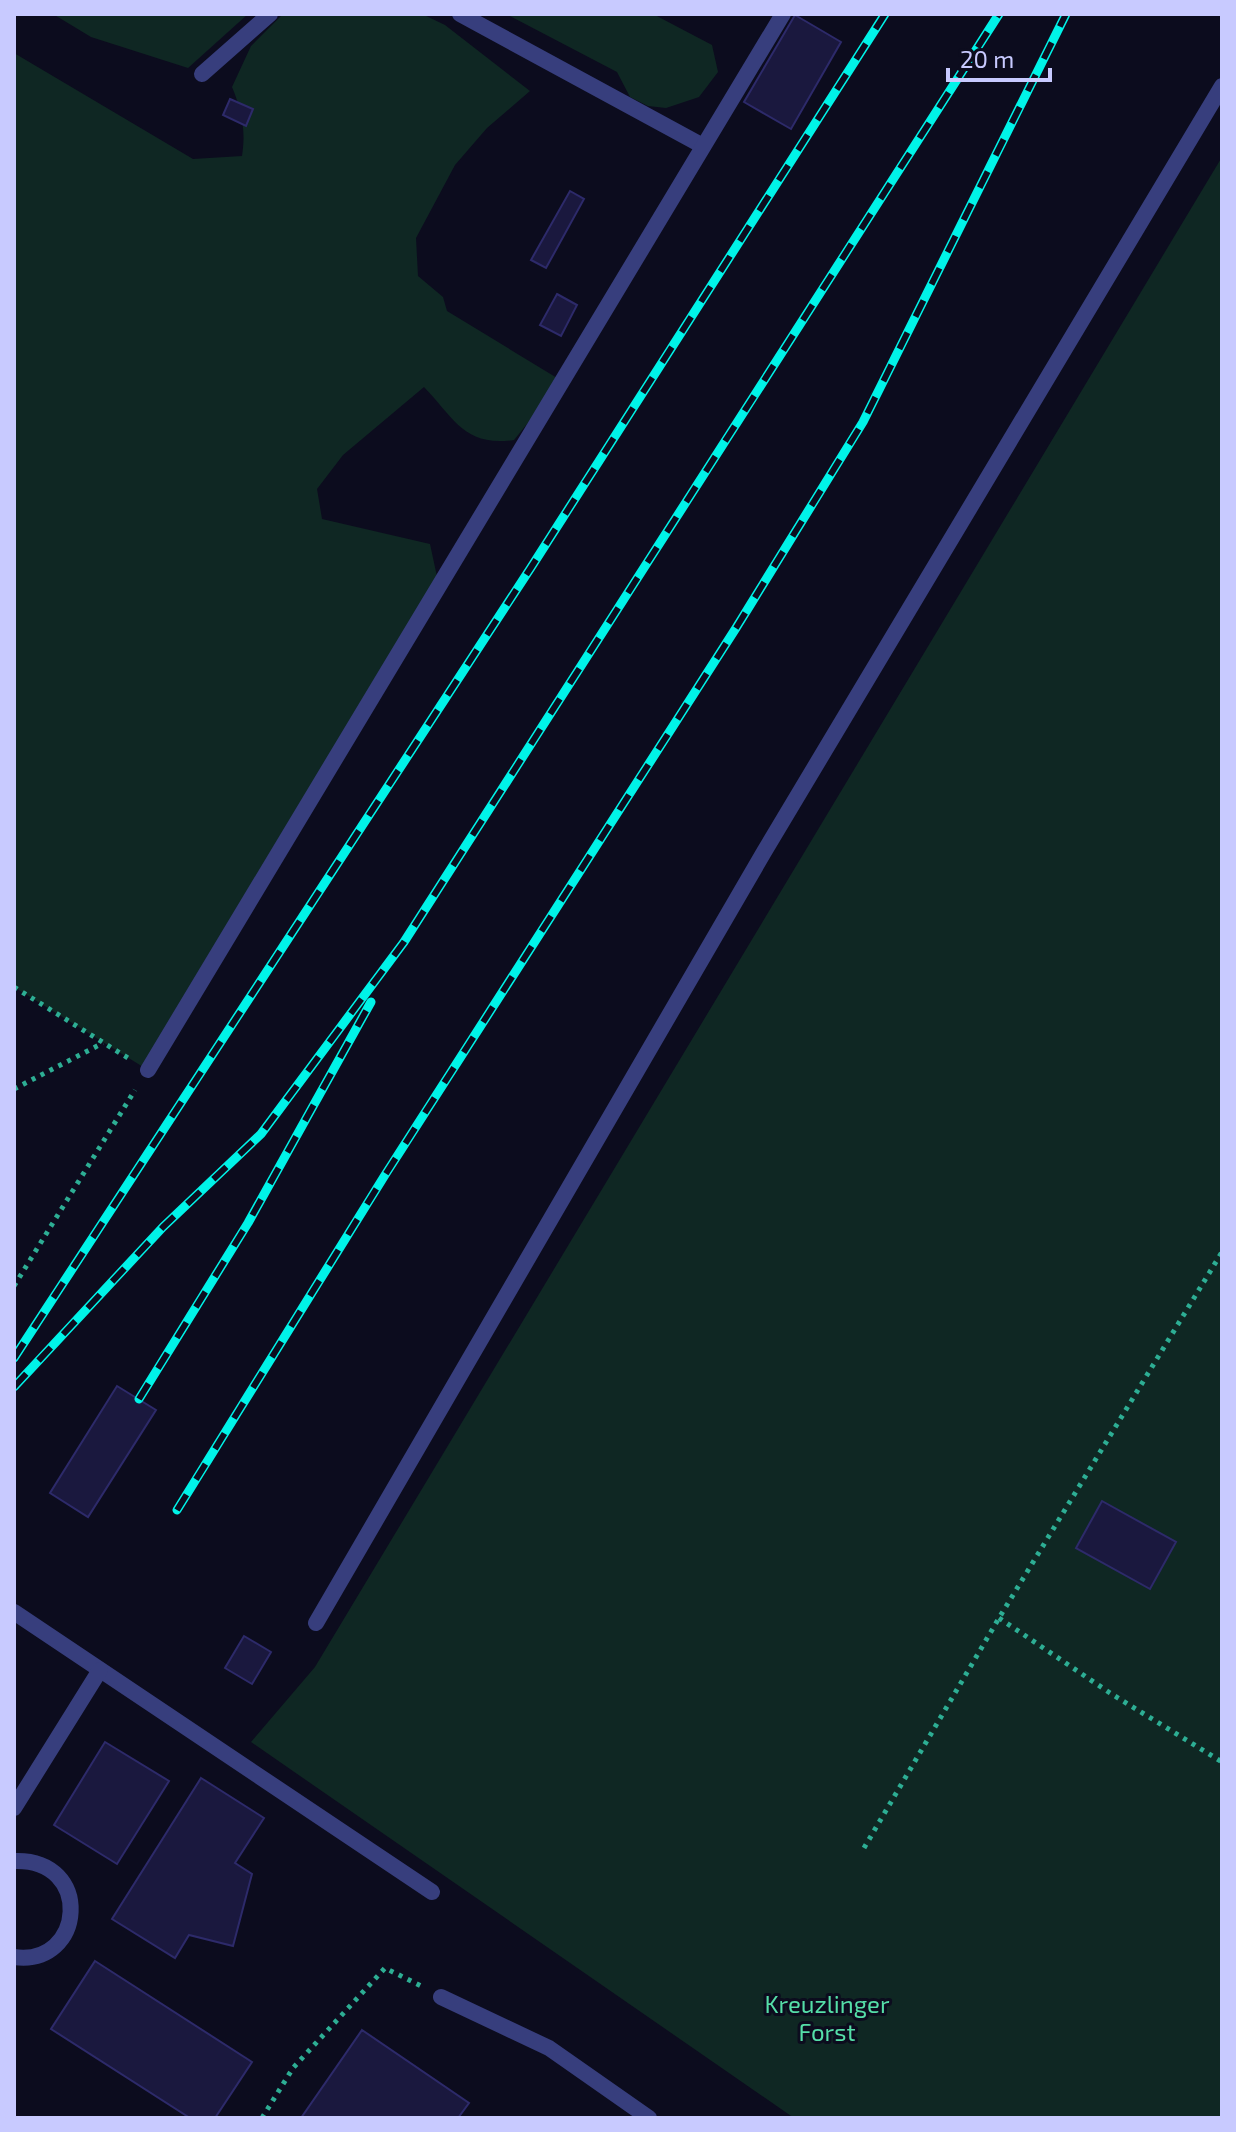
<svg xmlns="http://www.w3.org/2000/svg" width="1236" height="2132" font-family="'Exo 2',sans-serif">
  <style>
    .green { fill: #0f2723 }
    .building { fill: #1a183e; stroke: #2d2a6a; stroke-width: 2 }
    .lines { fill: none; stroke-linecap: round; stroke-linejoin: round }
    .path { stroke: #2dae94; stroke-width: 5; stroke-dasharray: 4 6; stroke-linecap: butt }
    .service { stroke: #373e7d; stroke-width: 16 }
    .minor { stroke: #373e7d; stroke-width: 16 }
    .rail-casing { stroke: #00f3e8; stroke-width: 9 }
    .rail { stroke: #0c0c1e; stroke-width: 6; stroke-dasharray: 18; stroke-linecap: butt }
    .labels { text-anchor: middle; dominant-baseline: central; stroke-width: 6; stroke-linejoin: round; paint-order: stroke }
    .park-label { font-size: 24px; fill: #55dea8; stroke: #0c0c1e }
  </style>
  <rect width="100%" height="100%" fill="#0c0c1e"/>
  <g class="green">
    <polygon points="53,14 248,14 188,68 91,37"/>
    <path d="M283,14H422L445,25L530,91L487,128L455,165L416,238L418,276L443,297L447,311L562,381L514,440C464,447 454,418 424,387L343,455L317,489L322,519L430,544L439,586L148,1070L14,987V53L193,159L242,156C246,130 242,111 232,87L251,46Z"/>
    <polygon points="506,14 653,14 712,45 718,72 699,97 666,108 648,106 630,97 617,72"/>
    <polygon points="1222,157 1222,2118 794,2118 251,1742 315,1667"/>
  </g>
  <g class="building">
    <polygon points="795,15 841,42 791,129 744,102"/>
    <polygon points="230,99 253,109 246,126 223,115"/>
    <polygon points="570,191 584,199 546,268 531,260"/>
    <polygon points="557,294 577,305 561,336 540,325"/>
    <polygon points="117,1386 156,1410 88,1517 50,1493"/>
    <polygon points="1102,1501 1176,1542 1150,1589 1076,1548"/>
    <polygon points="244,1636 271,1652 252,1684 225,1668"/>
    <polygon points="105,1742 169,1781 117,1864 54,1825"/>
    <polygon points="201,1778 264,1818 235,1863 252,1874 233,1946 189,1935 175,1958 112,1919"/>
    <polygon points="95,1961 252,2062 215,2118 190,2118 51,2029"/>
    <polygon points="362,2030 469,2103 458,2118 301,2118"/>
  </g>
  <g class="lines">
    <g class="path">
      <polyline points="14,987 128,1058"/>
      <polyline points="14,1089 103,1043"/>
      <polyline points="14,1286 135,1090"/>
      <polyline points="999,1618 1110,1693 1222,1762"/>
      <polyline points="864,1848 999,1618 1222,1252"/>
      <polyline points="262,2118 293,2068 385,1968 421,1986"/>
    </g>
    <g class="service">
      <polyline points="460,14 703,146"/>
      <polyline points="202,74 270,14"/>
      <polyline points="148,1070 783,14"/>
      <polyline points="14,1612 432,1892"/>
      <polyline points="316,1623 764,852 1222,86"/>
      <polyline points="14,1808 100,1670"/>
    </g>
    <g class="minor">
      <path d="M14,1861C94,1858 85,1967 14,1957"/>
      <polyline points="441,1997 549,2048 649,2118"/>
    </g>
    <defs>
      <g id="rail">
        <polyline points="14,1358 530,569 885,14"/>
        <polyline points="14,1387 163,1227 261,1134 404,942 999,14"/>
        <polyline points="139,1399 248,1223 371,1002"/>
        <polyline points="177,1510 385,1175 736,628 863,422 1066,14"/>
      </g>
    </defs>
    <use href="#rail" class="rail-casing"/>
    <use href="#rail" class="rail"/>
  </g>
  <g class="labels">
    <g class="park-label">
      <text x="827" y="2003">Kreuzlinger<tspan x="827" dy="28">Forst</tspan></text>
    </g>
  </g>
  <rect width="1236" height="2132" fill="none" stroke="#c8caff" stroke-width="32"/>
  <path d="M948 68v12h102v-12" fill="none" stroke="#c8caff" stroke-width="4"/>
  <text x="960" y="68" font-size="24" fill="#c8caff" stroke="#0c0c1e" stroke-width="6" paint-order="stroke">20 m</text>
</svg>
